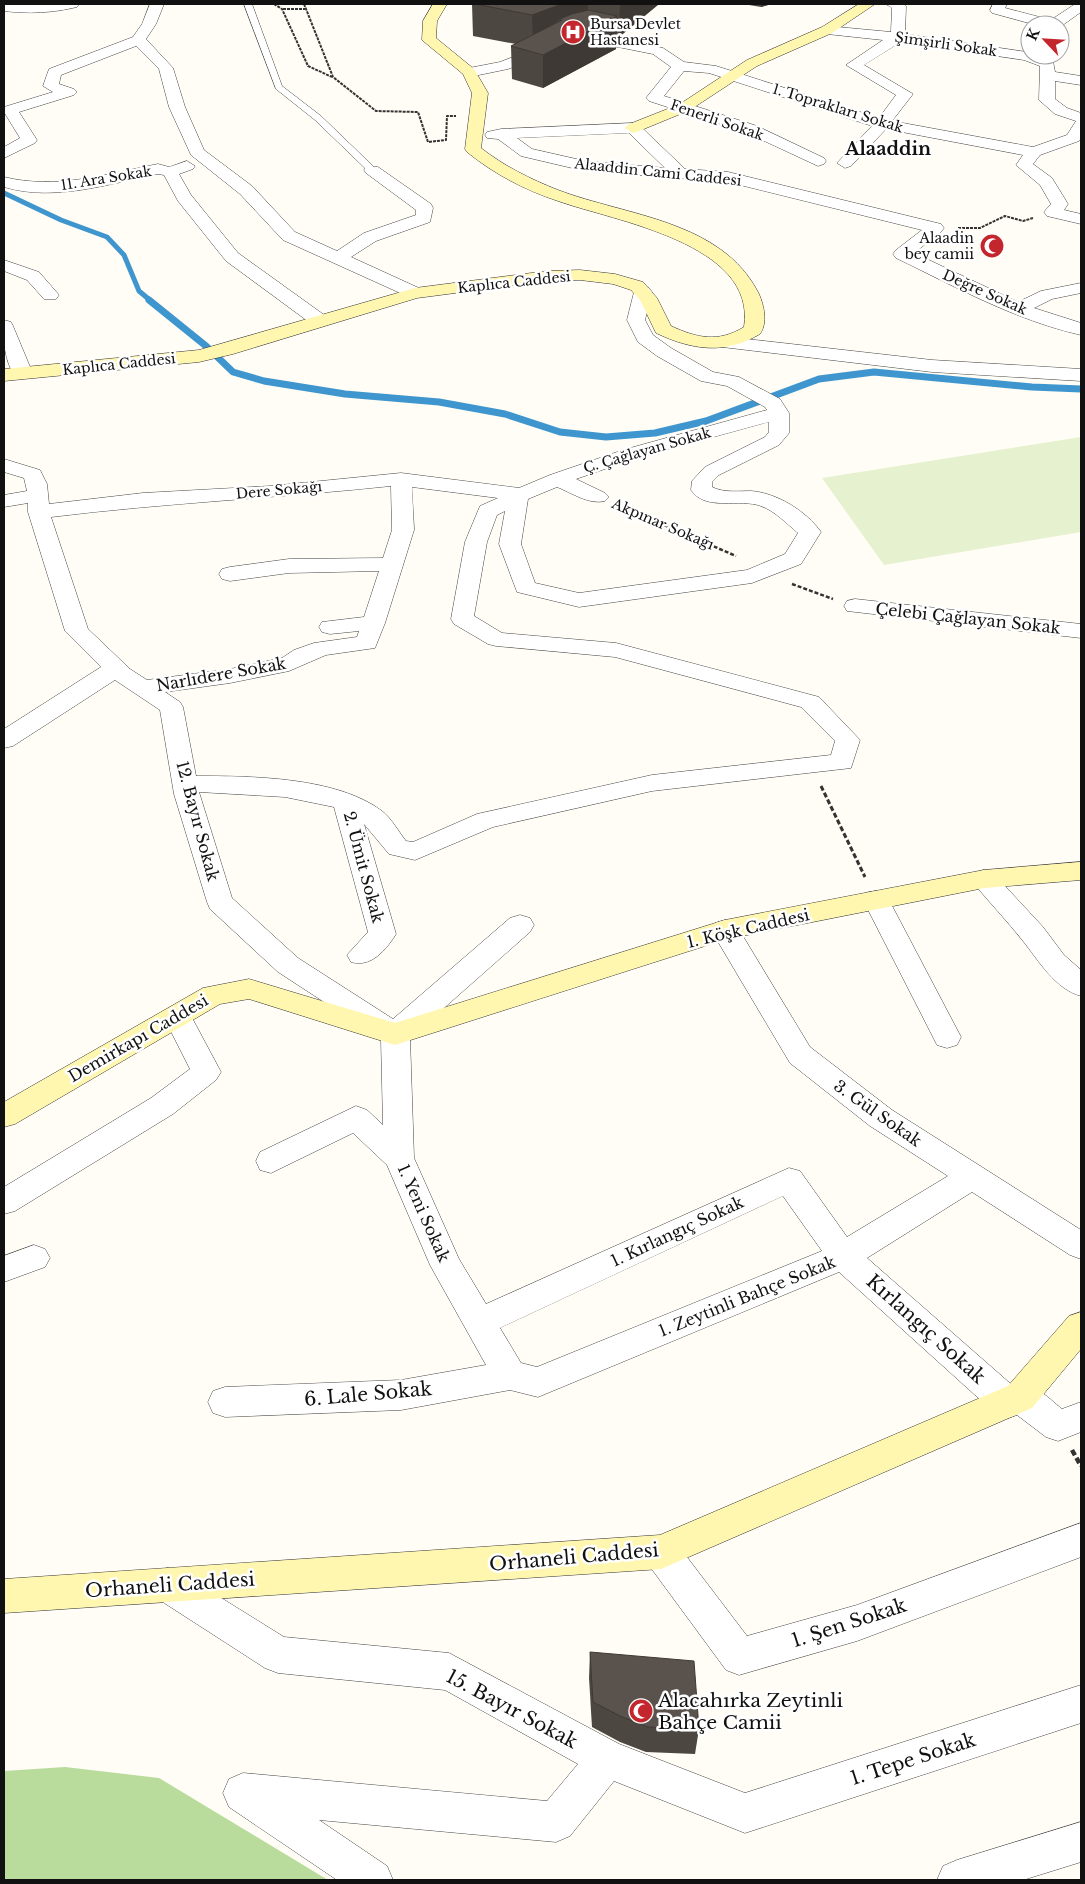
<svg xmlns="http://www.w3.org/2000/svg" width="1085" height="1884" font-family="'Libre Baskerville',serif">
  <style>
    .forest { fill: #b9dc9c }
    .pitch { fill: #e6f2cf }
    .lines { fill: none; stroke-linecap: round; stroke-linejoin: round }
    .stream-far1 { stroke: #3f96cf; stroke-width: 5 }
    .stream { stroke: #3f96cf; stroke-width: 7 }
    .service-casing { stroke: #444; stroke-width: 1 }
    .minor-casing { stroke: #444; stroke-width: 1 }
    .secondary-casing { stroke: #333; stroke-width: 1 }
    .path-far3 { stroke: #333; stroke-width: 2; stroke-dasharray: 3 1; stroke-linecap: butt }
    .path-far2 { stroke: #333; stroke-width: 2.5; stroke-dasharray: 4 2; stroke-linecap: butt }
    .path-far1 { stroke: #333; stroke-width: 3; stroke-dasharray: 5 2.5; stroke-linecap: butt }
    .path { stroke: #333; stroke-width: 4.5; stroke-dasharray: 6 3; stroke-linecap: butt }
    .service { fill: #fff; fill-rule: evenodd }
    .minor { fill: #fff; fill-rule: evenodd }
    .secondary { fill: #fff6b0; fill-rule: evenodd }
    .wall { fill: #4d4742 }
    .shaded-wall { fill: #3f3936 }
    .building { fill: #5a524d; stroke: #3f3936 }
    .labels { text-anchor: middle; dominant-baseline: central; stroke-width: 5; stroke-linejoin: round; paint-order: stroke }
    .far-poi-label { font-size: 14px; fill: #111; stroke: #fff; text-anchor: start }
    .far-street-label { font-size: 14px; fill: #111; stroke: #fff }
    .street-label { font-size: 16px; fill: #111; stroke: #fff }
    .far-district-label { font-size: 18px; font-weight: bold; fill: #111; stroke: #fff }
    .near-street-label { font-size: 19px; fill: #111; stroke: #fff }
    .near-poi-label { font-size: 19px; fill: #111; stroke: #fff; text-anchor: start }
  </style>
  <rect width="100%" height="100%" fill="#fffdf5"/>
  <polygon class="forest" points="65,1767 159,1778 328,1880 4,1880 4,1771"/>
  <polygon class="pitch" points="1081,437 1081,532 884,565 822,478"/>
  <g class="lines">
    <polyline class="stream-far1" points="4,193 61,220 107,237 124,255 139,291 151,301"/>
    <polyline class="stream" points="149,300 206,346 233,372 264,381 345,394 439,402 505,414 560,432 606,437 655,433 706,421 819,379 874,372 1032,387 1081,389"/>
    <defs>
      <polygon id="service" points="244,4 252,4 282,86 321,116 375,168 375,172 369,172 315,120 276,89"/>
      <g id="minor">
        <path d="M4,4H79L77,7C52,13 29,14 4,11Z"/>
        <polygon points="150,4 164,4 156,24 146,39 173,68 185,107 204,150 252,186 295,232 337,251 364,233 416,215 416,210 366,173 364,170 366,167 378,167 431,204 433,208 430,222 376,241 351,257 421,289 424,293 421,297 409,297 283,240 240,194 191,155 169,107 159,69 136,46 61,75 59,84 74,89 77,92 74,95 19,112 37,140 35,143 4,158 4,147 20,138 4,112 4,107 53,92 43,86 49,69 133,37 142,24"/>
        <path d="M886,4H904L906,6L905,34L1027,52H1030V55H1038L1053,61L1055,72L1081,76V85L1055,81V99L1067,108L1081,113V138L1079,141L1040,155L1033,164L1052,178L1068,204L1064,210L1081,214V224L1047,216L1044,212L1051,204L1040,185L1016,165L1023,155L886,129L851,166L845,168L837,163L872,126L709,73L684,71L664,96L757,126L824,158L826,161L824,164L818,166L745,132L649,101L646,98L671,67L653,54L588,41L571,45L508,69L469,77L461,72L464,69L500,62L562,38L588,33L663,48L684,62L716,66L879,118L896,95L846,65L883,40L827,34L820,30L827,26L891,32L892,8ZM901,42L1024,60L1040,66L1039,100L1055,114L1076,121L1067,135L1033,147L892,121L913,94L864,65Z"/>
        <polygon points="993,4 1007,4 1005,8 1051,20 1075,4 1081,4 1081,12 1060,27 1036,25 992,13 990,10"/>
        <path d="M633,123L639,125L685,169L728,172L941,224L944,228L941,232L914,253L1018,302L1041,291L1081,283V293L1052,299L1034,308L1081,323V335C1015,320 956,287 896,258L893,254L896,250L922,230L728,182L585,171L521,156L498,139L487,138L485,135L487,132L501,129ZM629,133L665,168L585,161L532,149L517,138Z"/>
        <path d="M187,161L195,166L193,169L179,174L191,195L238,253L327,317L329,321L327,325H313L226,261L178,201L164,175L158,174C108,184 54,202 4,187V177C56,190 107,174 158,164L169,167Z"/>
        <polygon points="4,260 39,272 59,295 56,299 44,299 27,280 4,271"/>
        <path d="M643,287L649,288L652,292L645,320L653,335L671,348L713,372L739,377L780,399L789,413V433L779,445L719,475L712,482V487C724,493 738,491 751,491C777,493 806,511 821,532L801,564L752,583L579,607L517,592L499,544L505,511L497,515L487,542L474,616L502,633L616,643L819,697L860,740L851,768L652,791L493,827L415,860L389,854L364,824L396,934C386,950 371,968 351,962L347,955L368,932L334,807L285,797L199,792L232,898L298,958L393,1019L510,918L520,915L530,918L534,925L530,932L410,1038L414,1158L459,1259L486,1304L789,1168L800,1171L847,1237L948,1176L870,1126L790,1063L711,930L715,923L725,920L735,923L810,1047L892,1110L1081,1230V1259L1070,1255L972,1192L867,1258L1012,1385C1030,1378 1048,1398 1062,1409L1081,1402V1432L1058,1441L1046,1437L1017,1415L1008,1418L996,1414L839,1272L538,1397L510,1390L401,1410L225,1417L213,1413L208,1402L213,1391L225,1387L401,1380L486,1365L430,1265L387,1165L353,1133L271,1173L260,1170L256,1161L260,1152L356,1106L367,1110L383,1125L381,1039L278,972L210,909L207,902L174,794L160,710L115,680L13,746L4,748V729L101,667L65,631L28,512V503L4,507V495L27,491L24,478L4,472V459L40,470L47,484L49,504L143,493L271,486L401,473L519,488L550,475L623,450L767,410L765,407L727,386L701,381L657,356L638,342L627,320L634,292L637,288ZM769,422V432L765,437L705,467L692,481L691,490C706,512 740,498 761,506C775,511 787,524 798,533L785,554L747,570L579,593L535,583L521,544L528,499L557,487C572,493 589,505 605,501L609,497L605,493L576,479L637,458ZM391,486L392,530L383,558L289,559L230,567L222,569L219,574L222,579L230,581L289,573L379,571L364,617L322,622L319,627L322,632L330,634L359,631L357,637L314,643L294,650L282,658L230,669L147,680L130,669L88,629L51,517C164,503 278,498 391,486ZM412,487L498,498L480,506L465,542L451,619L454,624L488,644L496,646L615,657L801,707L835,741L831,755L652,775L477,814L413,842L406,841C398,831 392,819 382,811C337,777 252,776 196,776L183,707L180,702L165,692L230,683L289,671L326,655L375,648L385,623L414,530ZM783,1196L822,1251L537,1367L521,1363L500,1328Z"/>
        <path d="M4,320L11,322L13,326L33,374L30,378H16C4,361 3,340 4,320Z"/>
        <polygon points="729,337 932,360 1081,369 1081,381 932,372 722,347 720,343 722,339"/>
        <polygon points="855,599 1081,624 1081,638 847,611 844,606 847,601"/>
        <path d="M984,870L993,873L1043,927L1064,955L1081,970V996C1055,989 1039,961 1023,941C1008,922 991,904 975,885L971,879L975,873Z"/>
        <polygon points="876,891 886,893 889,900 961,1037 957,1045 947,1048 937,1045 933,1037 863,900 866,893"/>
        <polygon points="177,1006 187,1009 191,1016 221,1072 216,1080 173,1114 15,1211 4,1214 4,1187 151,1098 190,1069 163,1016 167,1009"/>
        <polygon points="34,1245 45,1249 50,1258 45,1267 4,1282 4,1256"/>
        <polygon points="1081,1523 1081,1557 857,1641 739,1675 726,1670 648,1564 643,1552 648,1540 661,1535 674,1540 747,1636 857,1605"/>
        <polygon points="168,1568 181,1573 284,1637 449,1653 619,1744 745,1793 1081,1685 1081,1723 745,1833 614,1781 570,1836 556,1842 319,1820 387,1866 393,1880 337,1880 229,1807 223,1793 229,1779 243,1773 547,1801 578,1764 445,1690 278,1673 265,1668 155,1597 150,1585 155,1573"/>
        <polygon points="1081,1822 1081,1862 1023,1880 937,1880 943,1866 957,1860"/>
      </g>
      <g id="secondary">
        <path d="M433,4H447L437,21L436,38L474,69L488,93L481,148C504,166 530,179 558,190C626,216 722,220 759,294C764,306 768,322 760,334C725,355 692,350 656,333L640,300L631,290L613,284L580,280L547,281L417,298L233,354L199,362L4,381V369L199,350L415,288L547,271L580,270L615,274L643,282L657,298L671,326C697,338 718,343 744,327C757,243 614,221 558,201C525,190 494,174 467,152L465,149L472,93L463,74L422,40L423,21Z"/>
        <polygon points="859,4 875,4 832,33 757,66 690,110 639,131 633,133 625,128 627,125 680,104 747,60 822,27"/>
        <polygon points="1081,862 1081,880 984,888 727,939 395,1045 249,999 220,1004 15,1124 4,1127 4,1102 203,988 249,979 395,1023 725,920 984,870"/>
        <polygon points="1081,1312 1081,1349 1032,1408 661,1569 4,1613 4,1579 660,1535 1008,1386 1069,1316"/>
      </g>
    </defs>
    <use href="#service" class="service-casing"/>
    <use href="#minor" class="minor-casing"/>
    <use href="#secondary" class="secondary-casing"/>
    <g class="path-far3">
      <polyline points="274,4 282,9 308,66 332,77"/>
      <polyline points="304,4 333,77 376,111 418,112 428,142 446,140 447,116 456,116"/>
      <polyline points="283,9 305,9"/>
      <polyline points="958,228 980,228 1005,216 1023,221 1033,218"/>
    </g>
    <g class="path-far2">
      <polyline points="620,506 736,556"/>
      <polyline points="792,584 833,599"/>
    </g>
    <polyline class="path-far1" points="821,786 865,877"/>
    <polyline class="path" points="1072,1450 1081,1466"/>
    <use href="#service" class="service"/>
    <use href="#minor" class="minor"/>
    <use href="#secondary" class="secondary"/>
  </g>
  <g class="wall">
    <polygon points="472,4 659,4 619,37 617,37 616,49 543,88 512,79 511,46 516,44 473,36"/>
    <polygon points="743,4 769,4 768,5 761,7"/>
    <polygon points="590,1652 699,1729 695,1754 646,1752 620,1742 592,1727 589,1678"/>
  </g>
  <g class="shaded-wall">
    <polygon points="562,4 588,4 588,31 562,20 557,20 557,38 533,47 532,15"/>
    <polygon points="621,4 659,4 619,37 620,5"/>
    <polygon points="761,4 769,4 768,5 761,7"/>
    <polygon points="617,16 616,49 543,88 543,55"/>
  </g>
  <g class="building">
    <polygon points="475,4 562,4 532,15"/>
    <polygon points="589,10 617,16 543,55 511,46 562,20 557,20 572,14"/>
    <polygon points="590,1652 694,1661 699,1729 648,1727 622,1717 593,1702"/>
  </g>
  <defs>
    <symbol id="hospital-disc" viewBox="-11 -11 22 22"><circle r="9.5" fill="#c4262e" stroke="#fff"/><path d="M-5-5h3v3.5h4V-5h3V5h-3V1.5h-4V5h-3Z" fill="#fff"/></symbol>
    <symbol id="mosque-disc" viewBox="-11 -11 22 22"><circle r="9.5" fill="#c4262e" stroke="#fff"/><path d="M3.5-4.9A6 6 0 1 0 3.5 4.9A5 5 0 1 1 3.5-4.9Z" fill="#fff"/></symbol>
  </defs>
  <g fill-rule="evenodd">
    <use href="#hospital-disc" x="559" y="18" width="28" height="28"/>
    <use href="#mosque-disc" x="978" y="232" width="28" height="28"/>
    <use href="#mosque-disc" x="627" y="1697" width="28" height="28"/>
  </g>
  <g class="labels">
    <g class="far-poi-label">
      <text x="590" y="24">Bursa Devlet<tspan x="590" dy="16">Hastanesi</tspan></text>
      <text x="974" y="238" text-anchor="end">Alaadin<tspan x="974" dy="16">bey camii</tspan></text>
    </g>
    <g class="far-street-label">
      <text transform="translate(946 44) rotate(8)">Şimşirli Sokak</text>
      <text transform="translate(838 108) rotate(17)">1. Toprakları Sokak</text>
      <text transform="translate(717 120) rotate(19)">Fenerli Sokak</text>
      <text transform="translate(658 172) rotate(6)">Alaaddin Cami Caddesi</text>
      <text transform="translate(106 178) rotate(-9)">11. Ara Sokak</text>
      <text transform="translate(514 282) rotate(-6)">Kaplıca Caddesi</text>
      <text transform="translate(985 292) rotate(24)">Değre Sokak</text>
      <text transform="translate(119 364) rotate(-6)">Kaplıca Caddesi</text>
      <text transform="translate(647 450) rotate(-16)">Ç. Çağlayan Sokak</text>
      <text transform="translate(279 490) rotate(-5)">Dere Sokağı</text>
      <text transform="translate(663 524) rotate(23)">Akpınar Sokağı</text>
    </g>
    <g class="street-label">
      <text transform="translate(968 618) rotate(6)">Çelebi Çağlayan Sokak</text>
      <text transform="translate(221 674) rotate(-10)">Narlıdere Sokak</text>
      <text transform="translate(198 821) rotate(75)">12. Bayır Sokak</text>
      <text transform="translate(364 867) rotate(75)">2. Ümit Sokak</text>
      <text transform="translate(748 928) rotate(-13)">1. Köşk Caddesi</text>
      <text transform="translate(138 1038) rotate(-30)">Demirkapı Caddesi</text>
      <text transform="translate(878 1113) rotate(35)">3. Gül Sokak</text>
      <text transform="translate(424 1213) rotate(66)">1. Yeni Sokak</text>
      <text transform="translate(677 1231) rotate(-25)">1. Kırlangıç Sokak</text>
      <text transform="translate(747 1296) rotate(-22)">1. Zeytinli Bahçe Sokak</text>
    </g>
    <g class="far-district-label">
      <text x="888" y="149">Alaaddin</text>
    </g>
    <g class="near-street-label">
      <text transform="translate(926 1329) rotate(42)">Kırlangıç Sokak</text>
      <text transform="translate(368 1394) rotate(-5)">6. Lale Sokak</text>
      <text transform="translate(574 1557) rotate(-5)">Orhaneli Caddesi</text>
      <text transform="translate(170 1585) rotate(-4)">Orhaneli Caddesi</text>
      <text transform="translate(849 1623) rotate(-18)">1. Şen Sokak</text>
      <text transform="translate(512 1709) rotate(28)">15. Bayır Sokak</text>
      <text transform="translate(913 1759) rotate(-18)">1. Tepe Sokak</text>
    </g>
    <g class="near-poi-label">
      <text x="658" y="1700">Alacahırka Zeytinli<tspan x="658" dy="22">Bahçe Camii</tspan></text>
    </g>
  </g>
  <rect width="1085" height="1884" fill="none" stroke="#111111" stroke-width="10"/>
  <g transform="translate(1045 40) rotate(295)"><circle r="24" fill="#ffffff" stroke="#a0a0a0"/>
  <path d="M0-4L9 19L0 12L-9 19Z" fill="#c4262e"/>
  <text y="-8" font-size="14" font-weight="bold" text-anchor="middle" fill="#111111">K</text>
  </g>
</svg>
